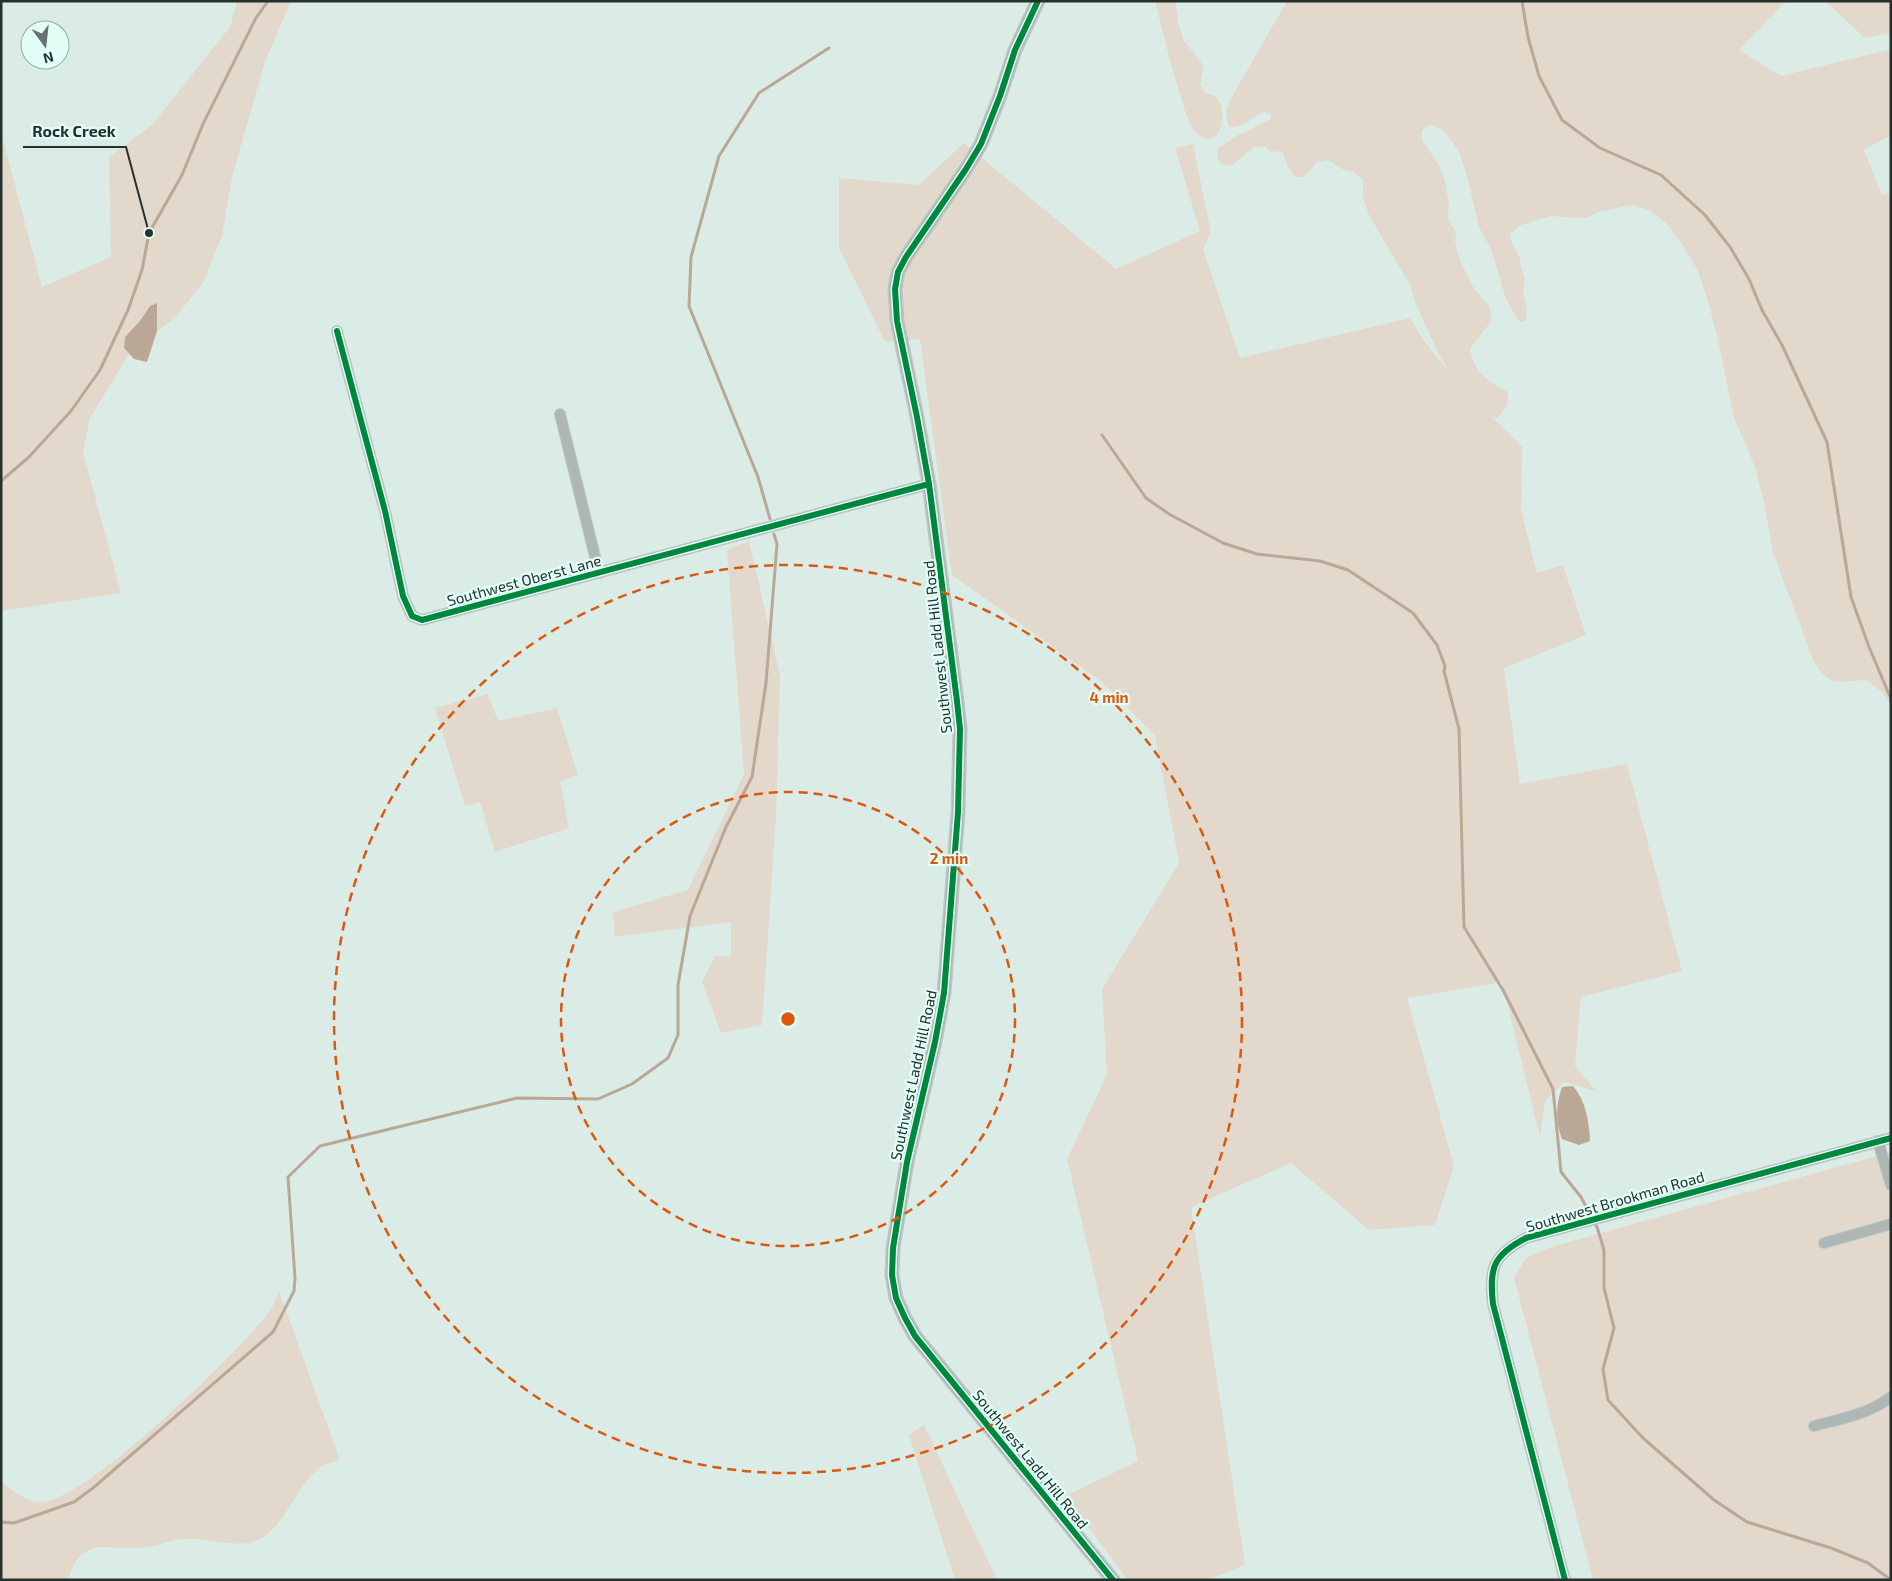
<svg xmlns="http://www.w3.org/2000/svg" width="1892" height="1581" font-family="'Exo 2',sans-serif">
  <style>
    .green { fill: #e2d9cc }
    .water { fill: #baa796 }
    .lines { fill: none; stroke-linecap: round; stroke-linejoin: round }
    .stream { stroke: #baa796; stroke-width: 3 }
    .minor-casing { stroke: #bcc9c5; stroke-width: 12 }
    .tertiary-casing { stroke: #bcc9c5; stroke-width: 15 }
    .minor { stroke: #aeb7b5; stroke-width: 10 }
    .tertiary { stroke: #aeb7b5; stroke-width: 12 }
    .cycleway-casing { stroke: #e2fff7; stroke-width: 9 }
    .cycleway { stroke: #00873e; stroke-width: 6 }
    .ring { fill: none; stroke: #de570e; stroke-width: 2.5; stroke-dasharray: 9 6 }
    .labels { text-anchor: middle; dominant-baseline: central; stroke-width: 4.5; stroke-linejoin: round; paint-order: stroke }
    .street-label { font-size: 15px; fill: #26312e; stroke: #e2fff7 }
    .centre { fill: #de570e; stroke: #e2fff7; stroke-width: 2.5 }
    .ring-label { font-size: 15px; text-anchor: middle; font-weight: bold; fill: #de570e; stroke: #e2fff7; stroke-width: 4.5; stroke-linejoin: round; paint-order: stroke }
    .leader { fill: none; stroke: #26312e; stroke-width: 2 }
    .callout-dot { fill: #26312e; stroke: #e2fff7; stroke-width: 2 }
    .callout-label { font-size: 16px; text-anchor: middle; font-weight: bold; fill: #26312e; stroke: #e2fff7; stroke-width: 4.5; stroke-linejoin: round; paint-order: stroke }
  </style>
  <rect width="100%" height="100%" fill="#dbece7"/>
  <g class="green">
    <polygon points="237,1 291,1 265,62 232,177 222,236 203,283 174,319 157,331 157,303 150,306 140,321 125,337 124,348 129,354 90,418 83,452 121,593 1,611 1,132 42,287 111,257 109,157 152,125 230,27"/>
    <path d="M1155,1H1175L1179,26L1184,41L1201,62L1203,70L1200,84L1205,93C1209,94 1213,94 1216,97C1226,105 1225,137 1210,139C1203,140 1197,135 1194,130C1187,121 1185,109 1181,98C1171,66 1163,34 1155,1Z"/>
    <path d="M1287,1H1786L1739,50L1781,76L1891,49V135L1864,150L1882,195L1891,193V705L1881,691L1866,680C1837,681 1832,689 1814,662L1773,553L1764,502L1755,467L1734,418L1717,336L1707,298L1698,271L1682,244L1666,223L1649,210L1633,205L1601,211L1587,218H1572L1551,216L1521,225L1510,234L1512,244L1519,256L1525,281L1523,292L1527,307L1526,320L1522,322L1516,318L1505,296L1491,249L1479,227L1467,176L1459,152L1445,132L1430,124L1422,131V140L1439,165L1444,178L1449,202L1448,220L1456,232L1455,242L1461,263L1474,288L1489,306L1492,320L1470,349C1474,373 1488,381 1508,392C1508,404 1506,411 1496,418L1492,417L1522,447L1521,510L1537,573L1563,565L1586,635L1504,668L1520,784L1627,764L1682,971L1581,997L1575,1066L1596,1091L1564,1082L1545,1101L1540,1137L1502,982L1407,998L1454,1166L1435,1225L1369,1230L1291,1163L1191,1207L1245,1565L1207,1580H1128L1065,1496L1138,1461L1067,1159L1107,1075L1102,989L1179,863L1155,735L1102,682L952,575L920,339L885,342L839,248V178L919,185L964,143L1116,269L1200,231L1175,148L1193,144L1211,232L1203,249L1240,358L1410,318L1424,341L1450,373L1438,353L1415,302L1410,285L1369,215L1363,198V180L1354,172L1342,169L1328,160L1317,162L1304,177H1295L1288,167L1282,151L1271,152L1264,146L1254,147L1231,166L1221,164L1217,156L1218,148L1238,135L1249,131L1258,125L1271,119V115L1265,112C1251,116 1245,128 1229,127L1227,121L1226,112L1229,102Z"/>
    <polygon points="1825,1 1891,1 1891,33 1865,38"/>
    <polygon points="749,541 780,675 776,816 762,1025 721,1033 702,982 715,956 731,956 731,922 615,937 613,912 688,890 744,774 727,550"/>
    <polygon points="488,694 498,721 557,708 578,775 560,782 569,828 495,852 480,802 465,806 435,708"/>
    <polygon points="1891,1152 1891,1580 1593,1580 1514,1278 1527,1257 1551,1247"/>
    <path d="M279,1291L340,1460C334,1462 327,1463 322,1466C293,1486 283,1539 247,1543C225,1546 205,1537 183,1539C173,1539 163,1545 153,1546C144,1548 133,1548 123,1548C110,1548 97,1544 86,1552C75,1558 72,1569 68,1580H1V1481C10,1489 28,1503 41,1502C87,1501 239,1351 269,1312C274,1306 276,1298 279,1291Z"/>
    <polygon points="924,1425 997,1580 955,1580 909,1435"/>
  </g>
  <g class="water">
    <polygon points="157,303 157,331 147,362 134,359 124,348 125,337 140,321 150,306"/>
    <path d="M1573,1086C1586,1101 1589,1122 1590,1141L1579,1145L1562,1139C1555,1121 1556,1105 1562,1087Z"/>
  </g>
  <g class="lines">
    <g class="stream">
      <polyline points="1522,1 1528,37 1539,76 1562,120 1600,148 1661,175 1705,215 1730,247 1749,279 1762,310 1782,345 1827,442 1851,597 1869,647 1891,699"/>
      <polyline points="1102,435 1146,498 1169,514 1223,543 1257,554 1320,561 1348,570 1413,613 1437,645 1445,666 1444,671 1459,729 1464,927 1503,990 1553,1089 1561,1172 1581,1197 1597,1227 1604,1250 1604,1288 1614,1328 1603,1369 1608,1400 1643,1438 1714,1500 1747,1522 1831,1548 1868,1563 1891,1580"/>
      <polyline points="1,481 29,457 71,411 100,370 128,310 142,270 149,233 182,175 203,124 256,18 268,1"/>
      <polyline points="770,519 758,477 689,306 691,257 719,156 759,93 829,48"/>
      <polyline points="1,1522 14,1523 74,1502 93,1488 273,1332 294,1291 295,1278 288,1177 320,1146 517,1098 598,1099 632,1084 668,1058 678,1035 678,985 690,916 726,827 752,777 766,683 777,544 774,534"/>
    </g>
    <defs>
      <g id="minor">
        <polyline points="337,331 385,511 403,596 412,616 422,620 929,484"/>
        <polyline points="560,414 599,573"/>
        <polyline points="1878,1141 1891,1185"/>
        <polyline points="1824,1243 1891,1224"/>
        <path d="M1814,1426C1841,1419 1868,1414 1891,1397"/>
        <path d="M1565,1580L1493,1304C1489,1268 1493,1255 1526,1238L1891,1138"/>
      </g>
      <polyline id="tertiary" points="1038,1 1015,50 1000,96 981,144 966,169 906,257 898,272 895,289 897,321 917,417 929,484 957,701 960,729 958,812 944,993 935,1042 907,1162 893,1248 892,1275 896,1298 905,1318 915,1336 1113,1580"/>
    </defs>
    <use href="#minor" class="minor-casing"/>
    <use href="#tertiary" class="tertiary-casing"/>
    <use href="#minor" class="minor"/>
    <use href="#tertiary" class="tertiary"/>
    <defs>
      <g id="cycleway">
        <polyline points="1038,1 1015,50 1000,96 981,144 966,169 906,257 898,272 895,289 897,321 917,417 929,484 957,701 960,729 958,812 944,993 935,1042 907,1162 893,1248 892,1275 896,1298 905,1318 915,1336 1113,1580"/>
        <polyline points="337,331 385,511 403,596 412,616 422,620 929,484"/>
        <path d="M1565,1580L1493,1304C1489,1268 1493,1255 1526,1238L1891,1138"/>
      </g>
    </defs>
    <use href="#cycleway" class="cycleway-casing"/>
    <use href="#cycleway" class="cycleway"/>
  </g>
  <g class="ring">
    <circle cx="788" cy="1019" r="227"/>
    <circle cx="788" cy="1019" r="454"/>
  </g>
  <g class="labels">
    <g class="street-label">
      <text transform="translate(524 580) rotate(-15)">Southwest Oberst Lane</text>
      <text transform="translate(937 647) rotate(-96)">Southwest Ladd Hill Road</text>
      <text transform="translate(913 1075) rotate(-78)">Southwest Ladd Hill Road</text>
      <text transform="translate(1615 1201) rotate(-16)">Southwest Brookman Road</text>
      <text transform="translate(1031 1459) rotate(51)">Southwest Ladd Hill Road</text>
    </g>
  </g>
  <circle cx="788" cy="1019" r="8" class="centre"/>
  <g class="ring-label">
    <text x="1109" y="703">4 min</text>
    <text x="949" y="864">2 min</text>
  </g>
  <path class="leader" d="M149 233L126 147H23"/>
  <circle class="callout-dot" cx="149" cy="233" r="5"/>
  <g class="callout-label">
    <text x="74" y="137">Rock Creek</text>
  </g>
  <rect width="1892" height="1581" fill="none" stroke="#26312e" stroke-width="5"/>
  <g transform="translate(45 45) rotate(165)"><circle r="24" fill="#e2fff7" stroke="#97ada7"/>
  <path d="M0-4L9 19L0 12L-9 19Z" fill="#65726f"/>
  <text y="-8" font-size="14" font-weight="bold" text-anchor="middle" fill="#26312e">N</text>
  </g>
</svg>
